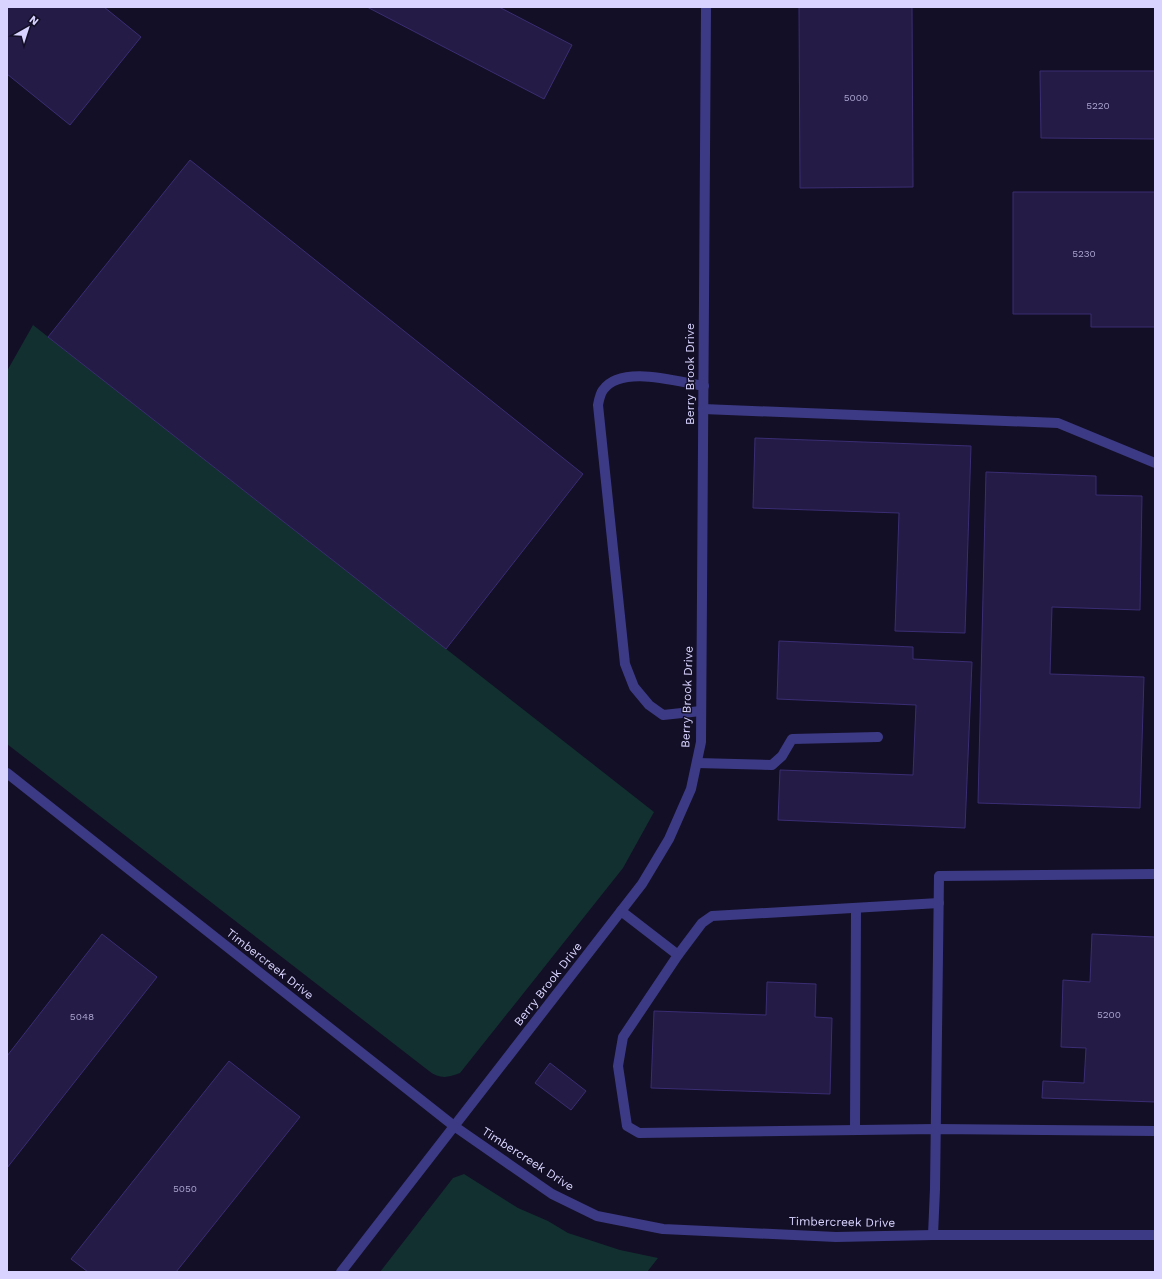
<svg xmlns="http://www.w3.org/2000/svg" width="1162" height="1279" font-family="'Work Sans',sans-serif">
  <style>
    .green { fill: #12302f }
    .building { fill: #241b47; stroke: #3b2d73 }
    .lines { fill: none; stroke-linecap: round; stroke-linejoin: round }
    .minor { stroke: #3d3a85; stroke-width: 10 }
    .labels { text-anchor: middle; dominant-baseline: central; stroke-width: 3; stroke-linejoin: round; paint-order: stroke }
    .number-label { font-size: 10px; fill: #aca6d1 }
    .street-label { font-size: 12px; fill: #d9d4ff; stroke: #130f26 }
  </style>
  <rect width="100%" height="100%" fill="#130f26"/>
  <g class="green">
    <path d="M33,325L654,812L623,868L460,1073C448,1078 439,1079 429,1071L7,744V371Z"/>
    <polygon points="464,1174 518,1208 548,1221 568,1233 620,1250 658,1258 647,1272 380,1272 453,1178"/>
  </g>
  <g class="building">
    <polygon points="7,7 104,7 141,37 70,125 7,74"/>
    <polygon points="367,7 499,7 572,45 544,99"/>
    <polygon points="799,7 912,7 913,187 800,188"/>
    <polygon points="1040,71 1155,71 1155,139 1041,138"/>
    <polygon points="190,160 583,474 446,649 48,337"/>
    <polygon points="1013,192 1155,192 1155,327 1091,327 1091,314 1013,314"/>
    <polygon points="755,438 971,446 965,633 895,631 899,513 753,508"/>
    <polygon points="986,472 1096,476 1096,495 1142,496 1140,610 1052,607 1050,674 1144,677 1140,808 978,803"/>
    <polygon points="779,641 913,647 913,659 972,662 965,828 778,820 780,770 913,775 916,705 777,699"/>
    <polygon points="102,934 157,977 7,1168 7,1056"/>
    <polygon points="1092,934 1155,937 1155,1102 1042,1098 1043,1081 1084,1083 1086,1048 1061,1047 1063,980 1090,982"/>
    <polygon points="767,982 816,984 815,1017 832,1018 830,1094 651,1088 654,1011 766,1015"/>
    <polygon points="229,1061 300,1117 176,1272 88,1272 71,1259"/>
    <polygon points="550,1063 586,1091 571,1110 535,1083"/>
  </g>
  <g class="lines">
    <g class="minor">
      <polyline points="703,409 1058,423 1155,463"/>
      <path d="M701,711L663,715L649,705L634,687L625,664L598,405C599,400 600,394 603,390C621,364 678,382 704,386"/>
      <polyline points="697,763 772,765 782,756 792,739 878,737"/>
      <polyline points="7,773 454,1126 552,1194 597,1216 663,1229 836,1237 933,1235 1155,1235"/>
      <polyline points="939,903 712,916 702,923 678,955 623,1037 618,1066 627,1126 639,1133 936,1129 1155,1131"/>
      <polyline points="621,911 678,955"/>
      <polyline points="855,1130 856,908"/>
      <polyline points="933,1235 935,1189 939,876 1155,874"/>
      <polyline points="341,1272 642,884 669,839 691,789 701,742 706,7"/>
    </g>
  </g>
  <g class="labels">
    <g class="number-label">
      <text x="856" y="97">5000</text>
      <text x="1098" y="105">5220</text>
      <text x="1084" y="253">5230</text>
      <text x="1109" y="1014">5200</text>
      <text x="82" y="1016">5048</text>
      <text x="185" y="1188">5050</text>
    </g>
    <g class="street-label">
      <text transform="translate(690 374) rotate(-90)">Berry Brook Drive</text>
      <text transform="translate(687 697) rotate(-88)">Berry Brook Drive</text>
      <text transform="translate(270 964) rotate(38)">Timbercreek Drive</text>
      <text transform="translate(548 984) rotate(-52)">Berry Brook Drive</text>
      <text transform="translate(528 1159) rotate(33)">Timbercreek Drive</text>
      <text transform="translate(842 1222) rotate(1)">Timbercreek Drive</text>
    </g>
  </g>
  <rect width="1162" height="1279" fill="none" stroke="#d9d4ff" stroke-width="16"/>
  <g transform="translate(28 28) rotate(39)" stroke="#130f26" stroke-width="3" paint-order="stroke">
  <path d="M0-3L7 15L0 10L-7 15Z" fill="#d9d4ff"/>
  <text y="-6" font-size="11" font-weight="bold" text-anchor="middle" fill="#d9d4ff">N</text>
  </g>
</svg>
